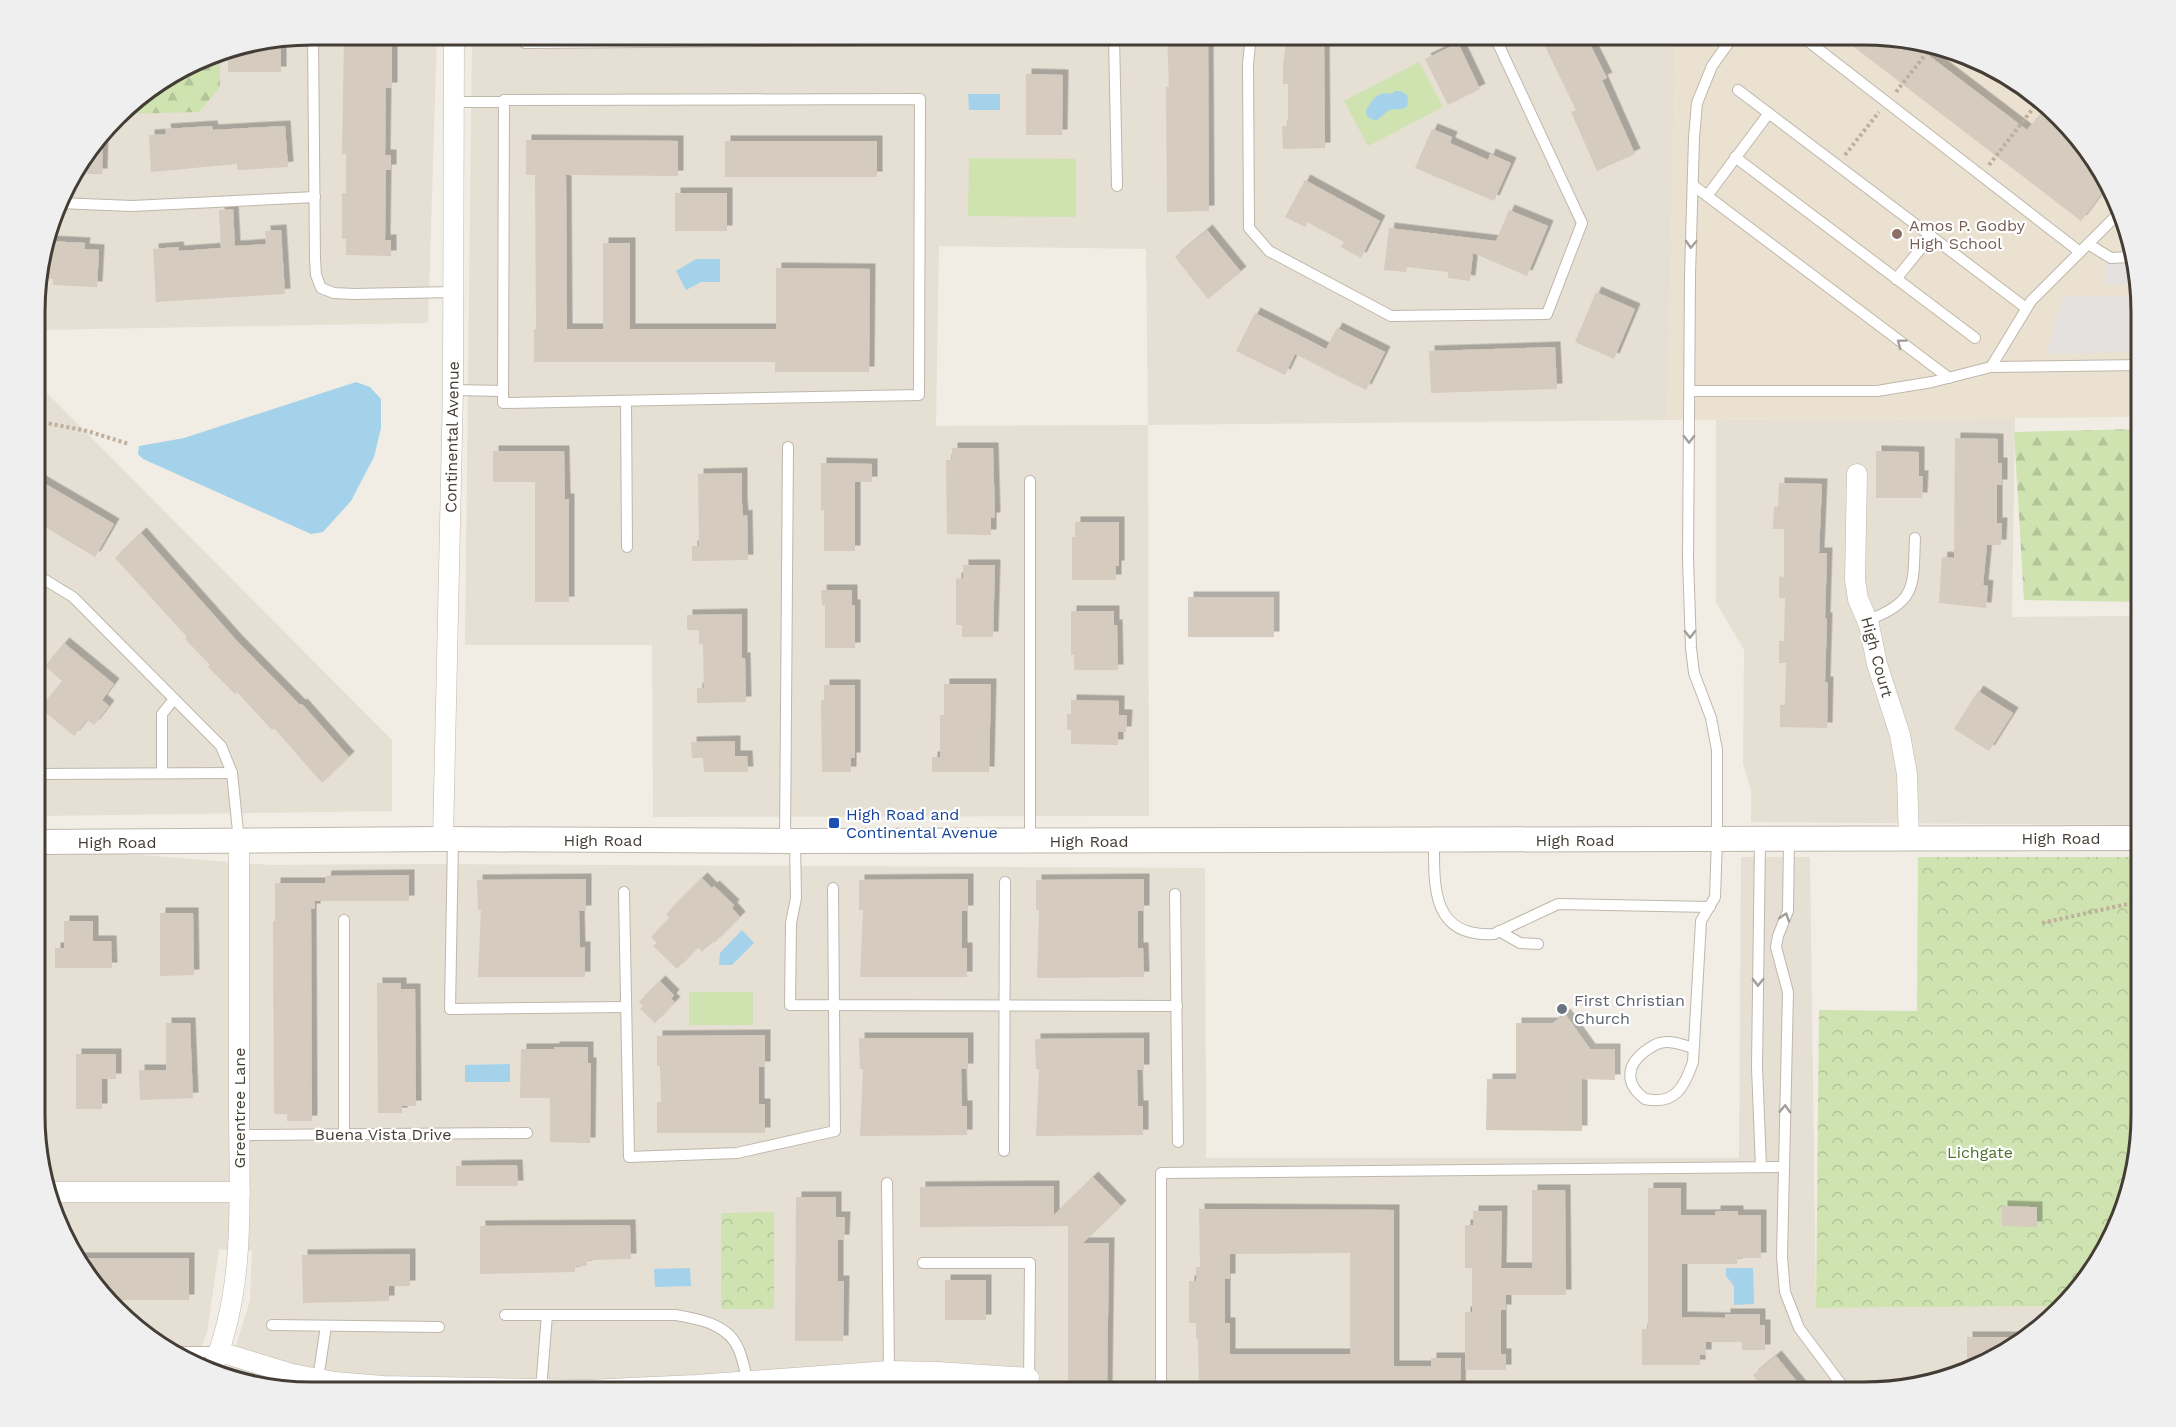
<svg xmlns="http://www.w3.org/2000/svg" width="2176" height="1427" font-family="'Work Sans',sans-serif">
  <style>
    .residential { fill: #e5dfd4; fill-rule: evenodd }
    .education { fill: #eae1d0 }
    .green { fill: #cfe3b0 }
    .forest { fill: url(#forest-firs) }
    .park { fill: url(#park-crowns) }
    .parking { fill: #e3e0dd }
    .water { fill: #a5d2eb }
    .building { fill: #d5cbbf; fill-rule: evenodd; filter: url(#shadow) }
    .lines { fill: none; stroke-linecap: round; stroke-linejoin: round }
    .service-casing { stroke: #bfb7ac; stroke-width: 12 }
    .minor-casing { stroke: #bfb7ac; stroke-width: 21 }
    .tertiary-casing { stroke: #bfb7ac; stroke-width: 26 }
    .path { stroke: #bdaf9b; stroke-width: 4; stroke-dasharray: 3 3; stroke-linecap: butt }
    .service { stroke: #fff; stroke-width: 10 }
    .minor { stroke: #fff; stroke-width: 20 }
    .tertiary { stroke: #fff; stroke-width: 24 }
    .oneway { stroke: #a29e9a }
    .education-dot { fill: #8d6e63; stroke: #fff; stroke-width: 2 }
    .transit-dot { fill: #1a4fb4; stroke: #fff; stroke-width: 2 }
    .worship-dot { fill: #6b7280; stroke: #fff; stroke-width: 2 }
    .labels { text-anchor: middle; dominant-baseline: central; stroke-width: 4.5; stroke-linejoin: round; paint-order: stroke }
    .education-label { font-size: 16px; fill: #785e54; stroke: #fff; text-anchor: start }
    .street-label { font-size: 16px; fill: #443d35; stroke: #fff }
    .transit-label { font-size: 16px; fill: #164399; stroke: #fff; text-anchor: start }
    .worship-label { font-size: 16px; fill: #5b616d; stroke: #fff; text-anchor: start }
    .park-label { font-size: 16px; fill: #4a712d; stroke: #fff }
    .rim { fill: none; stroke: #443d35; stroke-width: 3 }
  </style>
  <defs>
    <pattern id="forest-firs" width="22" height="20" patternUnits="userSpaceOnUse" patternTransform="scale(1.5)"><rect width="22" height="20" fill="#cfe3b0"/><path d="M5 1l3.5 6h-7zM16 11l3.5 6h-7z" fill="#b3c498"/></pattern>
    <pattern id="park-crowns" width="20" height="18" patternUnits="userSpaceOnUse" patternTransform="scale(1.5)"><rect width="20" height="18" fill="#cfe3b0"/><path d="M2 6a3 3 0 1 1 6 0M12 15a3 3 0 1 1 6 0" fill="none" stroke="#b3c498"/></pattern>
    <filter id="shadow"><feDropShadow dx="5.5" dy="-5.5" stdDeviation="0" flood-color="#0004"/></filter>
  </defs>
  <rect width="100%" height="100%" fill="#f1ede5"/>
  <g class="residential">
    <polygon points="312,35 437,35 428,323 37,330 37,276 63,189 129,104 206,56"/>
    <path d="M472,35H1676L1667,420L1148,425L1149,816L653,817L652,645H465ZM939,246L1146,249L1148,425L936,426Z"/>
    <polygon points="37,387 45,391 392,740 392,811 37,816"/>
    <polygon points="2015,418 2012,617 2141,616 2141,825 1751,822 1751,790 1743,764 1744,650 1716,602 1716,420"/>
    <polygon points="37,847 270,865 423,864 1205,868 1206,1158 1739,1158 1741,857 1810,857 1816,1308 2055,1306 2002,1355 1881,1392 312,1392 226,1378 250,1300 252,1251 219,1249 207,1333 195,1364 158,1345 72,1254 37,1151"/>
  </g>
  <polygon class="education" points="1676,35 1864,35 1953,49 2018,82 2104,174 2141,295 2141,417 1667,420"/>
  <g class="green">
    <polygon points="1419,62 1443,107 1368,146 1344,101"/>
    <polygon points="969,158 1076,159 1076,217 968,216"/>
    <rect x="689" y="992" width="64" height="33"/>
  </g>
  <g class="forest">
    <polygon points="220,53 220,87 199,112 121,114 129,104 206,56"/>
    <polygon points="2141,429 2141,602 2024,600 2014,432"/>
  </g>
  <g class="park">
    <polygon points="1918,857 2141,857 2141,1132 2127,1204 2094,1269 2055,1306 1816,1308 1819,1010 1917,1011"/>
    <polygon points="774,1212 774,1309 721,1309 721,1213"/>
  </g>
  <g class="parking">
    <polygon points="2131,263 2138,284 2106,285 2106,264"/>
    <polygon points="2063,296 2141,296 2141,352 2046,354"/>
  </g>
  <g class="water">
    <path d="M1396,91H1400L1407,95C1412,115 1397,106 1388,111C1384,113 1381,118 1376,121L1367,117L1366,111C1372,99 1378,91 1391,94Z"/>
    <polygon points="968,94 1000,94 1000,110 969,110"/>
    <polygon points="696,259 720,259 720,282 701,282 686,290 676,271"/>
    <polygon points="356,382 370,387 381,399 381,428 374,457 351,501 323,532 311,534 143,459 138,454 139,446 184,438"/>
    <polygon points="742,930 754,943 732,965 719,965 720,953"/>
    <polygon points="510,1064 510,1082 465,1082 465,1065"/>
    <polygon points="690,1268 691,1286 655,1287 654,1269"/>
    <polygon points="1726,1268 1753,1268 1754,1304 1734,1305 1734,1286 1726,1276"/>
  </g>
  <g class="building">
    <polygon points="1167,34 1203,34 1203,39 1208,39 1209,211 1167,212 1166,87 1169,87"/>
    <polygon points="1287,34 1324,34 1325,148 1283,149 1282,126 1288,126 1288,84 1283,84 1283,66"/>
    <polygon points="1539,34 1585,34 1607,78 1602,80 1635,154 1597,171 1571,112 1576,110"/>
    <polygon points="1837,34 1864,34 1911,42 2027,130 2044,109 2104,174 2108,185 2081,221"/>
    <polygon points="344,37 392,38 392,88 386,88 385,155 391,155 391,170 386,170 385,240 391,240 391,256 346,255 346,239 342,239 342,193 346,193 346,154 342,154"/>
    <polygon points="281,41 281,72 228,72 228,54 234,54 234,50"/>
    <polygon points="1458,43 1480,89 1448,105 1425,59"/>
    <polygon points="1026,74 1063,75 1062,135 1026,135"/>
    <polygon points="212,126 213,130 285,126 288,167 237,170 237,164 151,172 149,135 166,134 165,129"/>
    <polygon points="1432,129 1452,137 1450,143 1488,160 1490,154 1511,163 1494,201 1415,168"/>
    <polygon points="103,137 102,174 87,174 87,169 79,169"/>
    <polygon points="526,140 678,141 678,176 566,175 567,329 603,329 603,243 630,243 630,329 776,329 776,268 870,269 869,372 775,372 775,362 534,362 534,329 536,329 535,175 526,175"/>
    <rect x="725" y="141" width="152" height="36"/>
    <polygon points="1305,180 1380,221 1361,258 1341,247 1344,242 1307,222 1305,227 1285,217"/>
    <rect x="675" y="193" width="52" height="38"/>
    <polygon points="233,209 235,246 266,244 265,231 281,230 285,294 156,302 153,249 178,247 179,251 221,248 219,210"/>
    <polygon points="1509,210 1548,226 1527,276 1473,253 1470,281 1448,278 1448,272 1407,267 1406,272 1384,270 1389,228 1496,241"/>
    <polygon points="1207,230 1241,272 1208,299 1175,257"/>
    <polygon points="48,241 85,243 84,249 99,250 97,287 53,285 53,279 39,278 40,267"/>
    <polygon points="1596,292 1635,309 1614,359 1575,342"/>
    <polygon points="1255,313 1326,349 1337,328 1385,352 1366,390 1295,354 1285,375 1236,351"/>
    <polygon points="1555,347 1557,389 1431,393 1429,351"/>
    <polygon points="1955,438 1998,439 1998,463 2002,463 2002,485 1997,485 1997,523 2002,523 2001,545 1987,545 1983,585 1988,586 1986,608 1939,603 1942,557 1954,558"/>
    <polygon points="952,448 993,448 995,518 991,518 991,535 947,534 946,460 952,460"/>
    <polygon points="493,451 564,451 565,499 569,499 569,602 535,602 535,482 493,482"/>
    <polygon points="1876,451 1919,452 1919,476 1923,476 1922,498 1876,498"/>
    <polygon points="821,463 872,464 872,482 855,482 855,551 824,551 824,510 821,510"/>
    <polygon points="742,473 742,503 743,516 747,515 748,560 692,561 692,546 699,546 698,474"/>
    <polygon points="37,479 114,524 95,557 37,522"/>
    <polygon points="1779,483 1822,484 1819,553 1827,553 1825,618 1827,618 1825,682 1828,682 1827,728 1780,727 1780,705 1785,705 1786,663 1779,663 1779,641 1784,641 1785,598 1779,598 1779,576 1784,577 1784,529 1773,529 1774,507 1778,507"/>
    <polygon points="1075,522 1119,522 1119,566 1116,566 1116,580 1072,580 1072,537 1075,537"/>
    <polygon points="141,533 237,641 300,705 302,704 349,757 322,783 274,728 272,730 237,692 235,694 208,667 210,665 185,639 187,637 115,558"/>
    <polygon points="963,565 995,565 993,637 962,637 962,625 956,625 956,578 963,579"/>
    <polygon points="821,590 852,590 852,605 855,605 855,648 825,648 825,605 822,605"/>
    <rect x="1188" y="597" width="86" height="40"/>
    <polygon points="1071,611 1114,611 1114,625 1117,625 1118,670 1074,670 1074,655 1071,655"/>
    <polygon points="742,614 742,658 745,658 746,702 697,703 697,688 704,688 703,644 699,644 699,630 687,630 687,615"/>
    <polygon points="64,643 114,684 102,700 109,706 94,725 87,720 74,736 40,708 62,681 45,666"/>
    <polygon points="944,684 991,684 989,772 932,772 932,757 940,757 940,715 944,715"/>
    <polygon points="824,685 855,685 855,758 851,758 851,772 822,772 821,700 824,700"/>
    <polygon points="1978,691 2013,713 1989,751 1954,729"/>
    <polygon points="1071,700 1119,701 1119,715 1127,715 1126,732 1118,732 1118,745 1071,744 1071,730 1067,730 1067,714 1071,714"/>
    <polygon points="735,741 735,756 747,756 748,772 704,772 703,758 692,758 691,742"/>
    <polygon points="409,875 409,901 315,901 315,909 311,909 312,1121 287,1121 287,1114 274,1114 273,921 275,921 275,883 325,883 326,876"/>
    <polygon points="702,878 712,888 714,886 734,905 732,908 740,917 714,943 712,941 702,952 698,947 677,969 653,946 657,943 651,937 670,918 666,914"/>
    <polygon points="586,879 586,911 579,911 580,947 585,947 585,977 478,977 481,910 478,910 477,880"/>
    <polygon points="968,879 968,911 962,911 962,948 967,948 967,977 860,977 863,910 859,910 859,880"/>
    <polygon points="1144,879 1144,911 1138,911 1138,948 1143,948 1144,977 1037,978 1039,910 1036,910 1036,880"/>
    <polygon points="160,913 193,913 194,975 160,976"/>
    <polygon points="64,921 93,921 93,941 111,941 112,968 55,968 55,948 64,948"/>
    <polygon points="660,981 674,995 671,999 675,1002 655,1023 640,1009 643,1006 639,1002"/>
    <polygon points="377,983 401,983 401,989 415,989 416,1106 402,1106 402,1113 378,1113"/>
    <polygon points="1565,1014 1590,1049 1615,1049 1615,1080 1582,1079 1582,1131 1486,1130 1487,1079 1516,1079 1516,1023 1553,1023"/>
    <polygon points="166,1023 190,1023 193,1098 140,1100 139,1070 166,1070"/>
    <polygon points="765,1035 765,1067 759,1067 759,1104 765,1104 765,1133 657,1133 657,1102 661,1102 660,1066 657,1066 657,1036"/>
    <polygon points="859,1038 968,1038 968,1069 961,1069 962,1106 967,1106 967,1135 860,1136 863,1069 860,1069"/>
    <polygon points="1144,1038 1144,1070 1137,1070 1138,1106 1143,1106 1143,1135 1036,1136 1039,1069 1036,1069 1035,1039"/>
    <polygon points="554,1047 588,1047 588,1063 591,1063 590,1143 550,1142 550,1098 520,1098 521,1049 554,1049"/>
    <polygon points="76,1054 116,1054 116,1079 102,1079 102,1109 76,1109"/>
    <polygon points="517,1165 518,1186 456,1186 456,1166"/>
    <polygon points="1093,1177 1121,1206 1083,1243 1109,1243 1107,1392 1068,1392 1068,1226 920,1227 920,1187 1054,1186 1054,1215"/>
    <polygon points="1648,1188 1681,1188 1681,1215 1715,1215 1715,1211 1738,1211 1738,1215 1761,1215 1761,1258 1737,1258 1737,1264 1682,1264 1682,1317 1725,1318 1725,1314 1760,1314 1760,1325 1765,1325 1765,1350 1742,1350 1742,1342 1706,1342 1706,1355 1700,1355 1700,1365 1642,1365 1642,1329 1648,1329"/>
    <polygon points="1532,1190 1565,1190 1566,1295 1506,1295 1506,1310 1501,1310 1501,1354 1506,1354 1506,1370 1465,1370 1465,1312 1472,1312 1472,1268 1465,1268 1465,1225 1473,1225 1473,1211 1502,1211 1501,1268 1532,1268"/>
    <polygon points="796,1197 836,1197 836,1217 845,1217 844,1240 838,1240 838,1281 844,1281 843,1341 795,1341"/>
    <polygon points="2002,1206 2037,1207 2037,1227 2002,1226"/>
    <path d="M1199,1209L1394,1210V1366H1431V1358H1461L1460,1392H1199L1198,1339H1196V1323H1189V1281H1196V1267H1200ZM1350,1253V1354H1230V1323H1225V1279H1230V1254Z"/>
    <polygon points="630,1225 631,1259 587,1260 587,1266 575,1266 575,1272 480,1274 480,1226"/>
    <polygon points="410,1254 410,1286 389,1286 389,1301 303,1303 302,1255"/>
    <polygon points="76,1258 189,1258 189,1300 116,1300"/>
    <rect x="945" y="1280" width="41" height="40"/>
    <polygon points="1967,1337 2022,1337 2002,1355 1967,1366"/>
    <polygon points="1776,1356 1795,1379 1805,1392 1766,1392 1753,1375"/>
  </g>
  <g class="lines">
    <defs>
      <g id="service">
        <polyline points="313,35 315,259 316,275 321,288 334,293 354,294 453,292"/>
        <polyline points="525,35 525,43 1114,38"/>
        <polyline points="1114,35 1117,186"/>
        <polyline points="1251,35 1248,64 1249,228 1269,251 1391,316 1547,314 1582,223 1494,35"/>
        <polyline points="1800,35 2080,252"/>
        <polyline points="1738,90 2026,308"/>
        <polygon points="920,99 919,395 503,403 504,100"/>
        <polyline points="454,102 504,102"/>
        <polyline points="1735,157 1975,338"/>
        <polyline points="1694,186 1949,378"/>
        <polyline points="1707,196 1769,113"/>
        <polyline points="59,203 132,206 315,197"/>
        <polyline points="2088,244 2111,258 2130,257"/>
        <polyline points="1896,279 1931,236"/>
        <polyline points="1991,367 2031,301 2117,215"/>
        <polyline points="453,390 503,391"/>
        <polyline points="1690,391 1877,391 1932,382 1991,367 2141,365"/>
        <polyline points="626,401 627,547"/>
        <polyline points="1030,481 1030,841"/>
        <polyline points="37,575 73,597 221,746 232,773 239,841"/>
        <path d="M1868,620C1918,602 1913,584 1915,538"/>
        <polyline points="162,773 162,714 174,699"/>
        <polyline points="37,774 232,773"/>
        <polyline points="453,839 450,1009 626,1007"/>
        <polyline points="1760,839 1757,1067 1761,1167"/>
        <polyline points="1789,839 1788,911 1778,936 1776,947 1788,992 1782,1257 1785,1292 1799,1328 1847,1392"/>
        <path d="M1434,840C1434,886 1431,938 1494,934L1558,904L1710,907"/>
        <polyline points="785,841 788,447"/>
        <polyline points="795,841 796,898 791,923 790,1005 1177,1006"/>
        <polyline points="624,892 629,1157 737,1153 835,1131 833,888"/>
        <polyline points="1175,894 1178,1142"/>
        <polyline points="344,920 344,1134"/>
        <polyline points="1499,931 1520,943 1538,944"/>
        <path d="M1693,1048C1683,1045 1671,1040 1660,1043C1655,1044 1648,1049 1644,1052C1625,1067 1626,1085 1645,1099C1675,1105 1684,1088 1693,1062L1701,921L1715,897L1717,839V750L1711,718L1694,673L1691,648L1688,559L1690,275L1694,138L1697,103L1712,66L1734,35"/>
        <polyline points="239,1135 527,1133"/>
        <polyline points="1004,1151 1005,882"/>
        <polyline points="887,1183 889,1371"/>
        <polyline points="923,1263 1030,1263 1029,1392"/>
        <path d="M505,1315H676C699,1319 729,1324 739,1350C743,1360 745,1371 748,1382"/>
        <polyline points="272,1325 439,1327"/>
        <polyline points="172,1352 220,1352"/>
        <polyline points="318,1379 326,1326"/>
        <polyline points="541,1389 547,1315"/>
        <polyline points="884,1392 884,1372"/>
        <polyline points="1161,1392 1161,1173 1783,1167"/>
      </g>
      <g id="minor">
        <polyline points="1857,474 1855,580 1858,599 1869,625 1877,664 1900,735 1907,774 1909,839"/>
        <polyline points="443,839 453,390 454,35"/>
        <polyline points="51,1192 240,1192"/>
        <polyline points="220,1352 292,1374 335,1382 383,1386 587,1390 696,1385 889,1371 938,1372 1029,1378"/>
        <path d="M211,1372C247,1288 239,1195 239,1106C239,1018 239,929 239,841"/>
      </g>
      <polyline id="tertiary" points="37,842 443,839 795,841 2141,838"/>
    </defs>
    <use href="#service" class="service-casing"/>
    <use href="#minor" class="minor-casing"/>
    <use href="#tertiary" class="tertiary-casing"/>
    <g class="path">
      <polyline points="1896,92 1932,46"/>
      <polyline points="1845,155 1879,112"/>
      <polyline points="1989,165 2038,102"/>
      <polyline points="37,421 87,431 129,444"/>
      <polyline points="2042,923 2141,901"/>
    </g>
    <use href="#service" class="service"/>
    <use href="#minor" class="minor"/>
    <use href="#tertiary" class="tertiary"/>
  </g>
  <defs><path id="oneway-chevron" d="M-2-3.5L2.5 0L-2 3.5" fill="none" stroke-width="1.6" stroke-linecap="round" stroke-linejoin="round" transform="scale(1.5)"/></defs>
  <g class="oneway">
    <use href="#oneway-chevron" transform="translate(1691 244) rotate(93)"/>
    <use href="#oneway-chevron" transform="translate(1901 343) rotate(-143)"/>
    <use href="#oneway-chevron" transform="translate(1689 439) rotate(90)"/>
    <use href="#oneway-chevron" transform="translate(1690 634) rotate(89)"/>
    <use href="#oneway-chevron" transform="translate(1785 917) rotate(-72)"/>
    <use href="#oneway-chevron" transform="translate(1758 982) rotate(91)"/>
    <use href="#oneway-chevron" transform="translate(1785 1109) rotate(-88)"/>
  </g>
  <circle class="education-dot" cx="1897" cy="234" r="6"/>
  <rect class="transit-dot" x="828" y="817" width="12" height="12" rx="3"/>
  <circle class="worship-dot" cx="1562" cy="1009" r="6"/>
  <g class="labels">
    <g class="education-label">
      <text x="1909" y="225">Amos P. Godby<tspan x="1909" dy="18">High School</tspan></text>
    </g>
    <g class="street-label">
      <text transform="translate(452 437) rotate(-89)">Continental Avenue</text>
      <text transform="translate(1877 657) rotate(75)">High Court</text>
      <text x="2061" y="838">High Road</text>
      <text x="603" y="840">High Road</text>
      <text x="1575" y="840">High Road</text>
      <text x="1089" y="841">High Road</text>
      <text x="117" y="842">High Road</text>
      <text transform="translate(239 1108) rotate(-90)">Greentree Lane</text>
      <text x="383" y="1134">Buena Vista Drive</text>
    </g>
    <g class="transit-label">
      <text x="846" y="814">High Road and<tspan x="846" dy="18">Continental Avenue</tspan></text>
    </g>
    <g class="worship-label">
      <text x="1574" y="1000">First Christian<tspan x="1574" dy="18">Church</tspan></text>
    </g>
    <g class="park-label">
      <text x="1980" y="1152">Lichgate</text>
    </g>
  </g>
  <path d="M0 0H2176V1427H0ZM312 45H1864A267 267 0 0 1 2131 312V1115A267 267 0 0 1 1864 1382H312A267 267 0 0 1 45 1115V312A267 267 0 0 1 312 45Z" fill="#f0efef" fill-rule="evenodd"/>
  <path class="rim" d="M312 45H1864A267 267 0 0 1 2131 312V1115A267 267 0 0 1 1864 1382H312A267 267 0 0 1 45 1115V312A267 267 0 0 1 312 45Z"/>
</svg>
